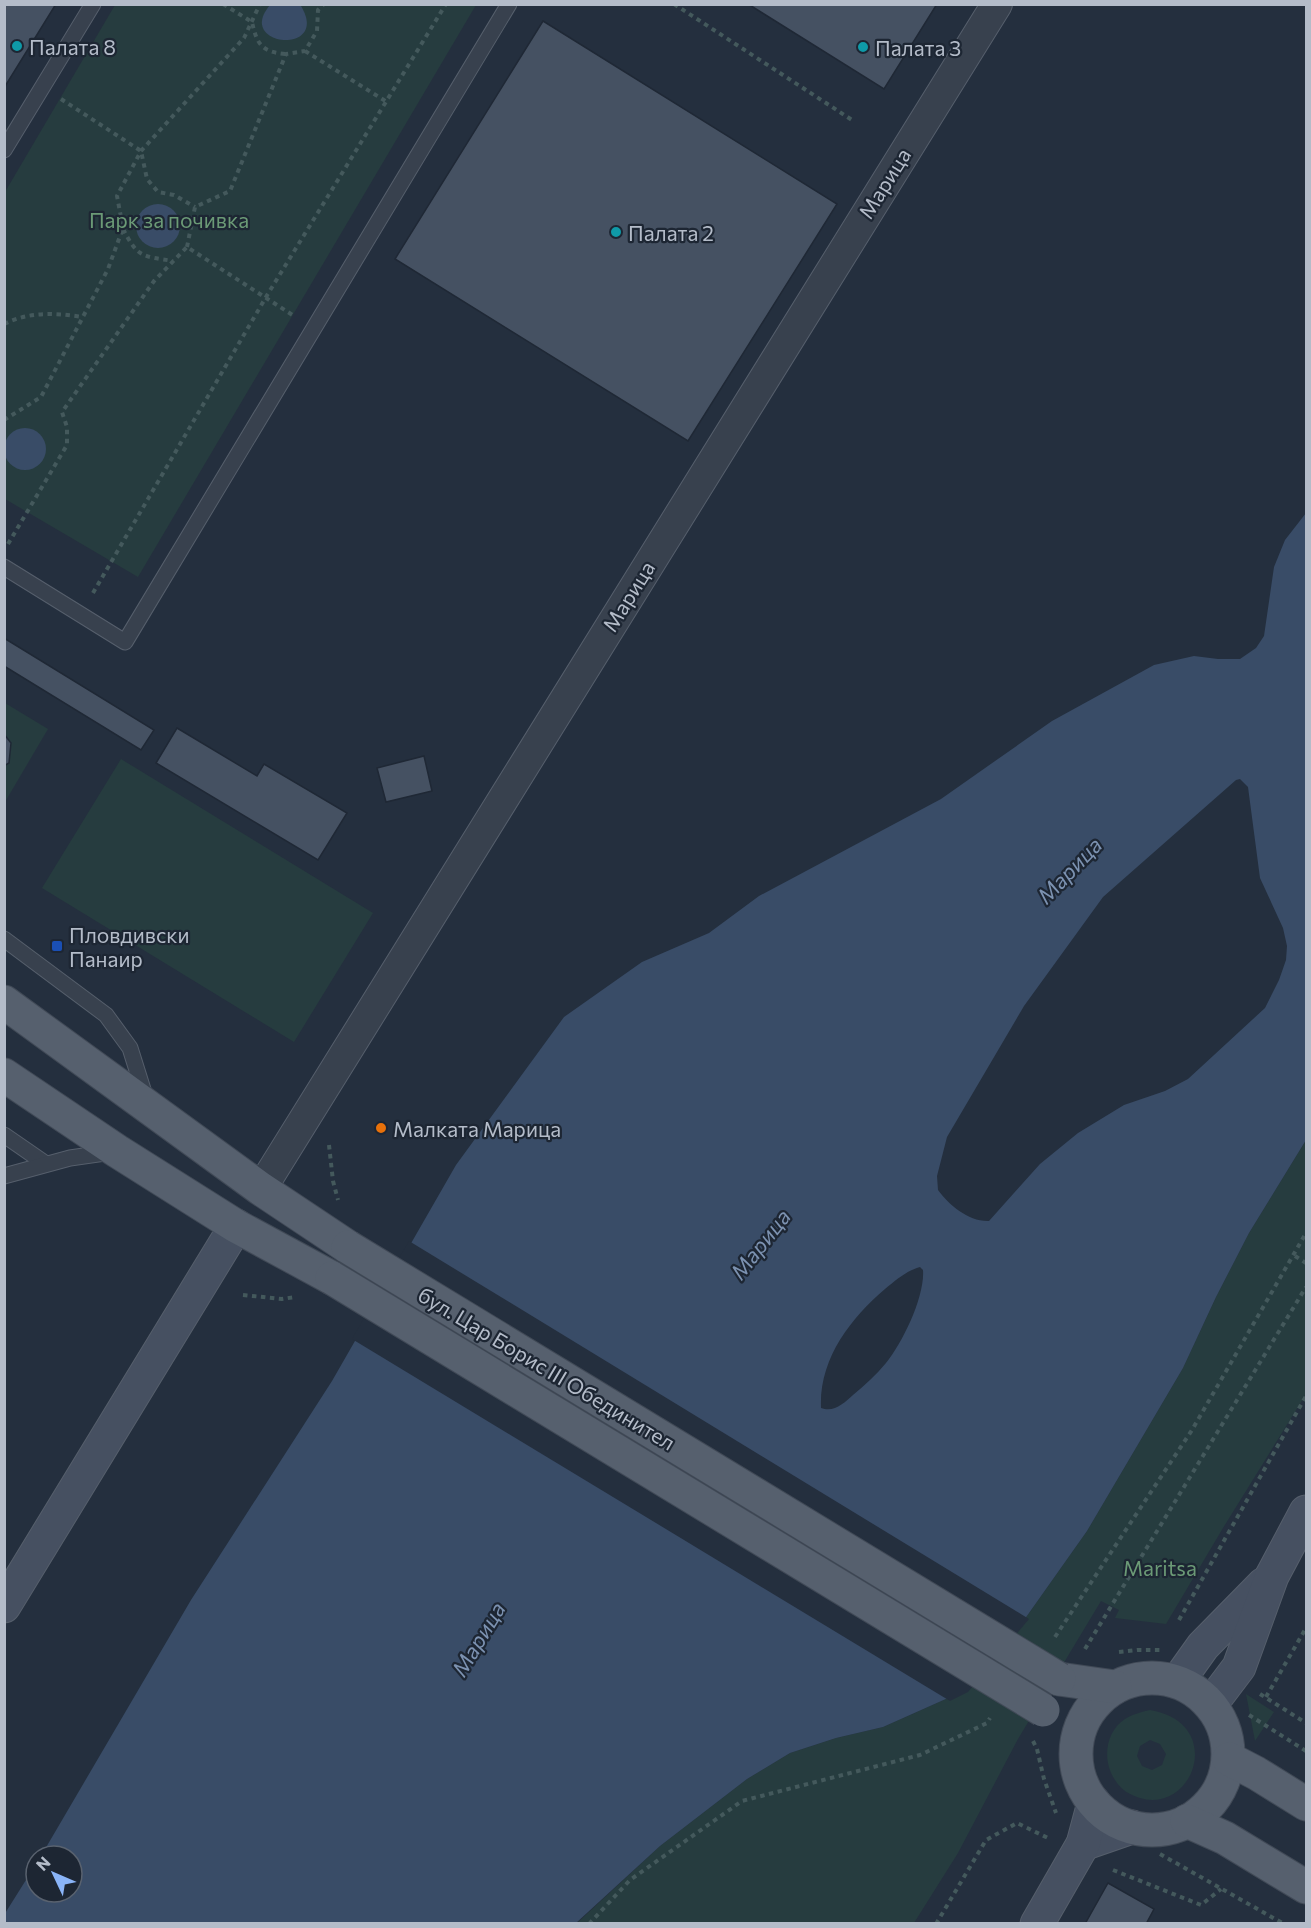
<svg xmlns="http://www.w3.org/2000/svg" width="1311" height="1928" font-family="Commissioner,sans-serif">
  <style>
    .green { fill: #263c3f; fill-rule: evenodd }
    .water { fill: #394c67; fill-rule: evenodd }
    .pier { fill: #242f3e }
    .building { fill: #455162; stroke: #1f2835; stroke-width: 1.5 }
    .lines { fill: none; stroke-linecap: round; stroke-linejoin: round }
    .lane-casing { stroke: #565f6c; stroke-width: 17 }
    .street-casing { stroke: #565f6c; stroke-width: 32 }
    .secondary-casing { stroke: #565f6c; stroke-width: 35 }
    .primary-casing { stroke: #414a57; stroke-width: 35 }
    .path { stroke: #44595c; stroke-width: 4; stroke-dasharray: 4.5 4.5; stroke-linecap: butt }
    .lane { stroke: #38414e; stroke-width: 15 }
    .street { stroke: #38414e; stroke-width: 30 }
    .secondary { stroke: #465061; stroke-width: 33 }
    .primary { stroke: #56606e; stroke-width: 33 }
    .primary-bridge-casing { stroke: #414a57; stroke-width: 35; stroke-linecap: butt }
    .primary-bridge { stroke: #56606e; stroke-width: 33 }
    .culture-dot { fill: #0f9aa8; stroke: #1d2633; stroke-width: 2 }
    .transit-dot { fill: #1a4fb4; stroke: #1d2633; stroke-width: 2 }
    .food-dot { fill: #e8710a; stroke: #1d2633; stroke-width: 2 }
    .labels { text-anchor: middle; dominant-baseline: central; stroke-width: 4.5; stroke-linejoin: round; paint-order: stroke }
    .poi-label { font-size: 21px; fill: #b4bcc9; stroke: #1d2633; text-anchor: start }
    .street-label { font-size: 21px; fill: #b4bcc9; stroke: #1d2633 }
    .park-label { font-size: 21px; fill: #6b9a76; stroke: #1d2633 }
    .water-label { font-size: 22px; font-style: italic; fill: #7c92b1; stroke: #1d2633 }
  </style>
  <rect width="100%" height="100%" fill="#242f3e"/>
  <g class="green">
    <polygon points="115,5 476,5 138,577 5,499 5,192"/>
    <polygon points="5,703 48,729 5,802"/>
    <polygon points="121,759 373,913 294,1042 42,888"/>
    <polygon points="1306,1140 1306,1394 1223,1528 1166,1624 1115,1618 1119,1610 1101,1601 1018,1739 958,1853 914,1923 576,1924 660,1846 747,1779 790,1753 836,1738 883,1727 966,1690 1017,1630 1087,1531 1183,1368 1216,1297 1249,1233"/>
    <polygon points="1246,1694 1274,1712 1255,1741"/>
    <path d="M1150,1710C1226,1723 1194,1814 1140,1798C1130,1795 1121,1790 1115,1780C1102,1761 1105,1732 1125,1719C1133,1714 1141,1712 1150,1710ZM1150,1740L1160,1744L1166,1754L1162,1765L1152,1770L1142,1766L1137,1756L1140,1746Z"/>
  </g>
  <g class="water">
    <path d="M270,5L301,6C331,56 234,47 270,5Z"/>
    <circle cx="158" cy="226" r="22"/>
    <circle cx="25" cy="449" r="21"/>
    <path d="M1306,513V1140L1249,1233L1216,1297L1183,1368L1087,1531L1017,1630L966,1690L883,1727L836,1738L790,1753L747,1779L660,1846L576,1923L5,1924L4,1915L36,1864V1892H72V1856H41L191,1600L332,1381L456,1165L564,1017L642,962L709,933L759,896L941,799L1052,721L1154,665L1194,656L1218,659H1240L1256,648L1264,636L1274,567L1285,540ZM1240,779L1248,787L1260,878L1283,928L1287,946L1286,960L1279,980L1265,1008L1188,1079L1165,1091L1124,1105L1078,1133L1040,1164L989,1221C969,1222 949,1205 938,1190L937,1176L947,1137L1024,1006L1103,897L1236,780ZM920,1267L923,1270C925,1296 903,1342 886,1363C876,1375 865,1385 853,1395C844,1403 834,1413 821,1408C819,1359 850,1319 885,1289C896,1280 906,1271 920,1267Z"/>
  </g>
  <polygon class="pier" points="409,1241 1029,1619 968,1692 950,1701 352,1339"/>
  <g class="building">
    <polygon points="4,4 56,4 4,88"/>
    <polygon points="748,4 937,4 884,89"/>
    <polygon points="543,21 837,204 688,441 395,259"/>
    <polygon points="4,638 154,730 141,750 4,666"/>
    <polygon points="177,728 257,776 264,764 347,813 318,860 156,763"/>
    <polygon points="4,734 11,743 9,763 4,766"/>
    <polygon points="424,756 432,791 386,802 377,768"/>
    <polygon points="1108,1883 1154,1909 1146,1924 1085,1924"/>
  </g>
  <g class="lines">
    <defs>
      <g id="lane">
        <polyline points="4,150 93,4"/>
        <polyline points="4,567 125,642 509,4"/>
        <polyline points="4,939 106,1015 130,1048 146,1099"/>
        <polyline points="4,1135 46,1164"/>
        <polyline points="4,1176 70,1158 112,1152"/>
      </g>
      <polyline id="street" points="261,1189 997,4"/>
      <g id="secondary">
        <polyline points="4,1606 236,1226"/>
        <polyline points="1178,1681 1203,1646 1264,1584"/>
        <polyline points="1211,1704 1239,1667 1272,1576 1306,1512"/>
        <polyline points="1083,1844 1132,1827"/>
        <polyline points="1037,1924 1083,1844 1094,1803"/>
      </g>
      <g id="primary">
        <polyline points="4,1002 261,1189 348,1247"/>
        <polyline points="4,1075 117,1151 236,1226 332,1278"/>
        <circle cx="1152" cy="1754" r="76"/>
        <polyline points="1059,1679 1115,1687"/>
        <polyline points="1229,1759 1256,1773 1306,1804"/>
        <polyline points="1187,1821 1225,1838 1306,1887"/>
      </g>
    </defs>
    <use href="#lane" class="lane-casing"/>
    <use href="#street" class="street-casing"/>
    <use href="#secondary" class="secondary-casing"/>
    <use href="#primary" class="primary-casing"/>
    <g class="path">
      <path d="M223,4L252,22C257,45 262,52 286,54"/>
      <polyline points="674,4 852,120"/>
      <polyline points="305,51 387,102"/>
      <polyline points="61,99 141,151 147,179 158,192 174,195 195,207"/>
      <path d="M123,229C138,258 142,256 173,261"/>
      <polyline points="187,247 195,207 230,191 286,54 305,51 317,31 318,10 324,4"/>
      <path d="M4,324C30,311 56,313 83,317"/>
      <polyline points="4,420 41,397 108,269 123,228 117,196 141,151 244,38 260,4"/>
      <polyline points="8,544 67,445 67,427 62,412 154,281 187,247 294,316"/>
      <polyline points="93,593 266,297 446,4"/>
      <polyline points="329,1145 333,1181 338,1200"/>
      <polyline points="1295,1256 1306,1263"/>
      <polyline points="243,1295 282,1299 295,1297"/>
      <polyline points="1179,1620 1306,1396"/>
      <polyline points="1055,1637 1192,1430 1306,1233"/>
      <polyline points="1085,1649 1306,1287"/>
      <polyline points="1119,1652 1137,1650 1160,1650"/>
      <polyline points="1260,1694 1306,1723"/>
      <polyline points="1266,1697 1306,1628"/>
      <polyline points="1249,1715 1306,1751"/>
      <polyline points="1033,1741 1037,1749 1044,1779 1056,1813"/>
      <polyline points="1160,1854 1284,1924"/>
      <polyline points="1113,1870 1201,1905 1221,1889"/>
      <polyline points="589,1924 630,1880 742,1801 920,1755 987,1723 990,1718"/>
      <polyline points="936,1924 986,1840 1017,1823 1050,1839"/>
    </g>
    <use href="#lane" class="lane"/>
    <use href="#street" class="street"/>
    <use href="#secondary" class="secondary"/>
    <use href="#primary" class="primary"/>
    <defs>
      <g id="primary-bridge">
        <polyline points="348,1247 1059,1679"/>
        <polyline points="332,1278 1043,1710"/>
      </g>
    </defs>
    <use href="#primary-bridge" class="primary-bridge-casing"/>
    <use href="#primary-bridge" class="primary-bridge"/>
  </g>
  <g class="culture-dot">
    <circle cx="17" cy="46" r="6"/>
    <circle cx="863" cy="47" r="6"/>
    <circle cx="616" cy="232" r="6"/>
  </g>
  <rect class="transit-dot" x="51" y="940" width="12" height="12" rx="3"/>
  <circle class="food-dot" cx="381" cy="1128" r="6"/>
  <g class="labels">
    <g class="poi-label">
      <text x="29" y="46">Палата 8</text>
      <text x="875" y="47">Палата 3</text>
      <text x="628" y="232">Палата 2</text>
      <text x="69" y="934">Пловдивски<tspan x="69" dy="24">Панаир</tspan></text>
      <text x="393" y="1128">Малката Марица</text>
    </g>
    <g class="street-label">
      <text transform="translate(884 183) rotate(-58)">Марица</text>
      <text transform="translate(628 596) rotate(-58)">Марица</text>
      <text transform="translate(547 1368) rotate(31)">бул. Цар Борис III Обединител</text>
    </g>
    <g class="park-label">
      <text x="169" y="219">Парк за почивка</text>
      <text x="1160" y="1567">Maritsa</text>
    </g>
    <g class="water-label">
      <text transform="translate(1069 870) rotate(-46)">Марица</text>
      <text transform="translate(760 1244) rotate(-52)">Марица</text>
      <text transform="translate(478 1639) rotate(-59)">Марица</text>
    </g>
  </g>
  <rect width="1311" height="1928" fill="none" stroke="#b4bcc9" stroke-width="12"/>
  <g transform="translate(54 1874) rotate(314)"><circle r="28" fill="#1d2633" stroke="#59626f" stroke-width="1.5"/>
  <path d="M0-4.5L10 22L0 15L-10 22Z" fill="#8ab4f8"/>
  <text y="-9" font-size="16" font-weight="bold" text-anchor="middle" fill="#b4bcc9">N</text>
  </g>
</svg>
